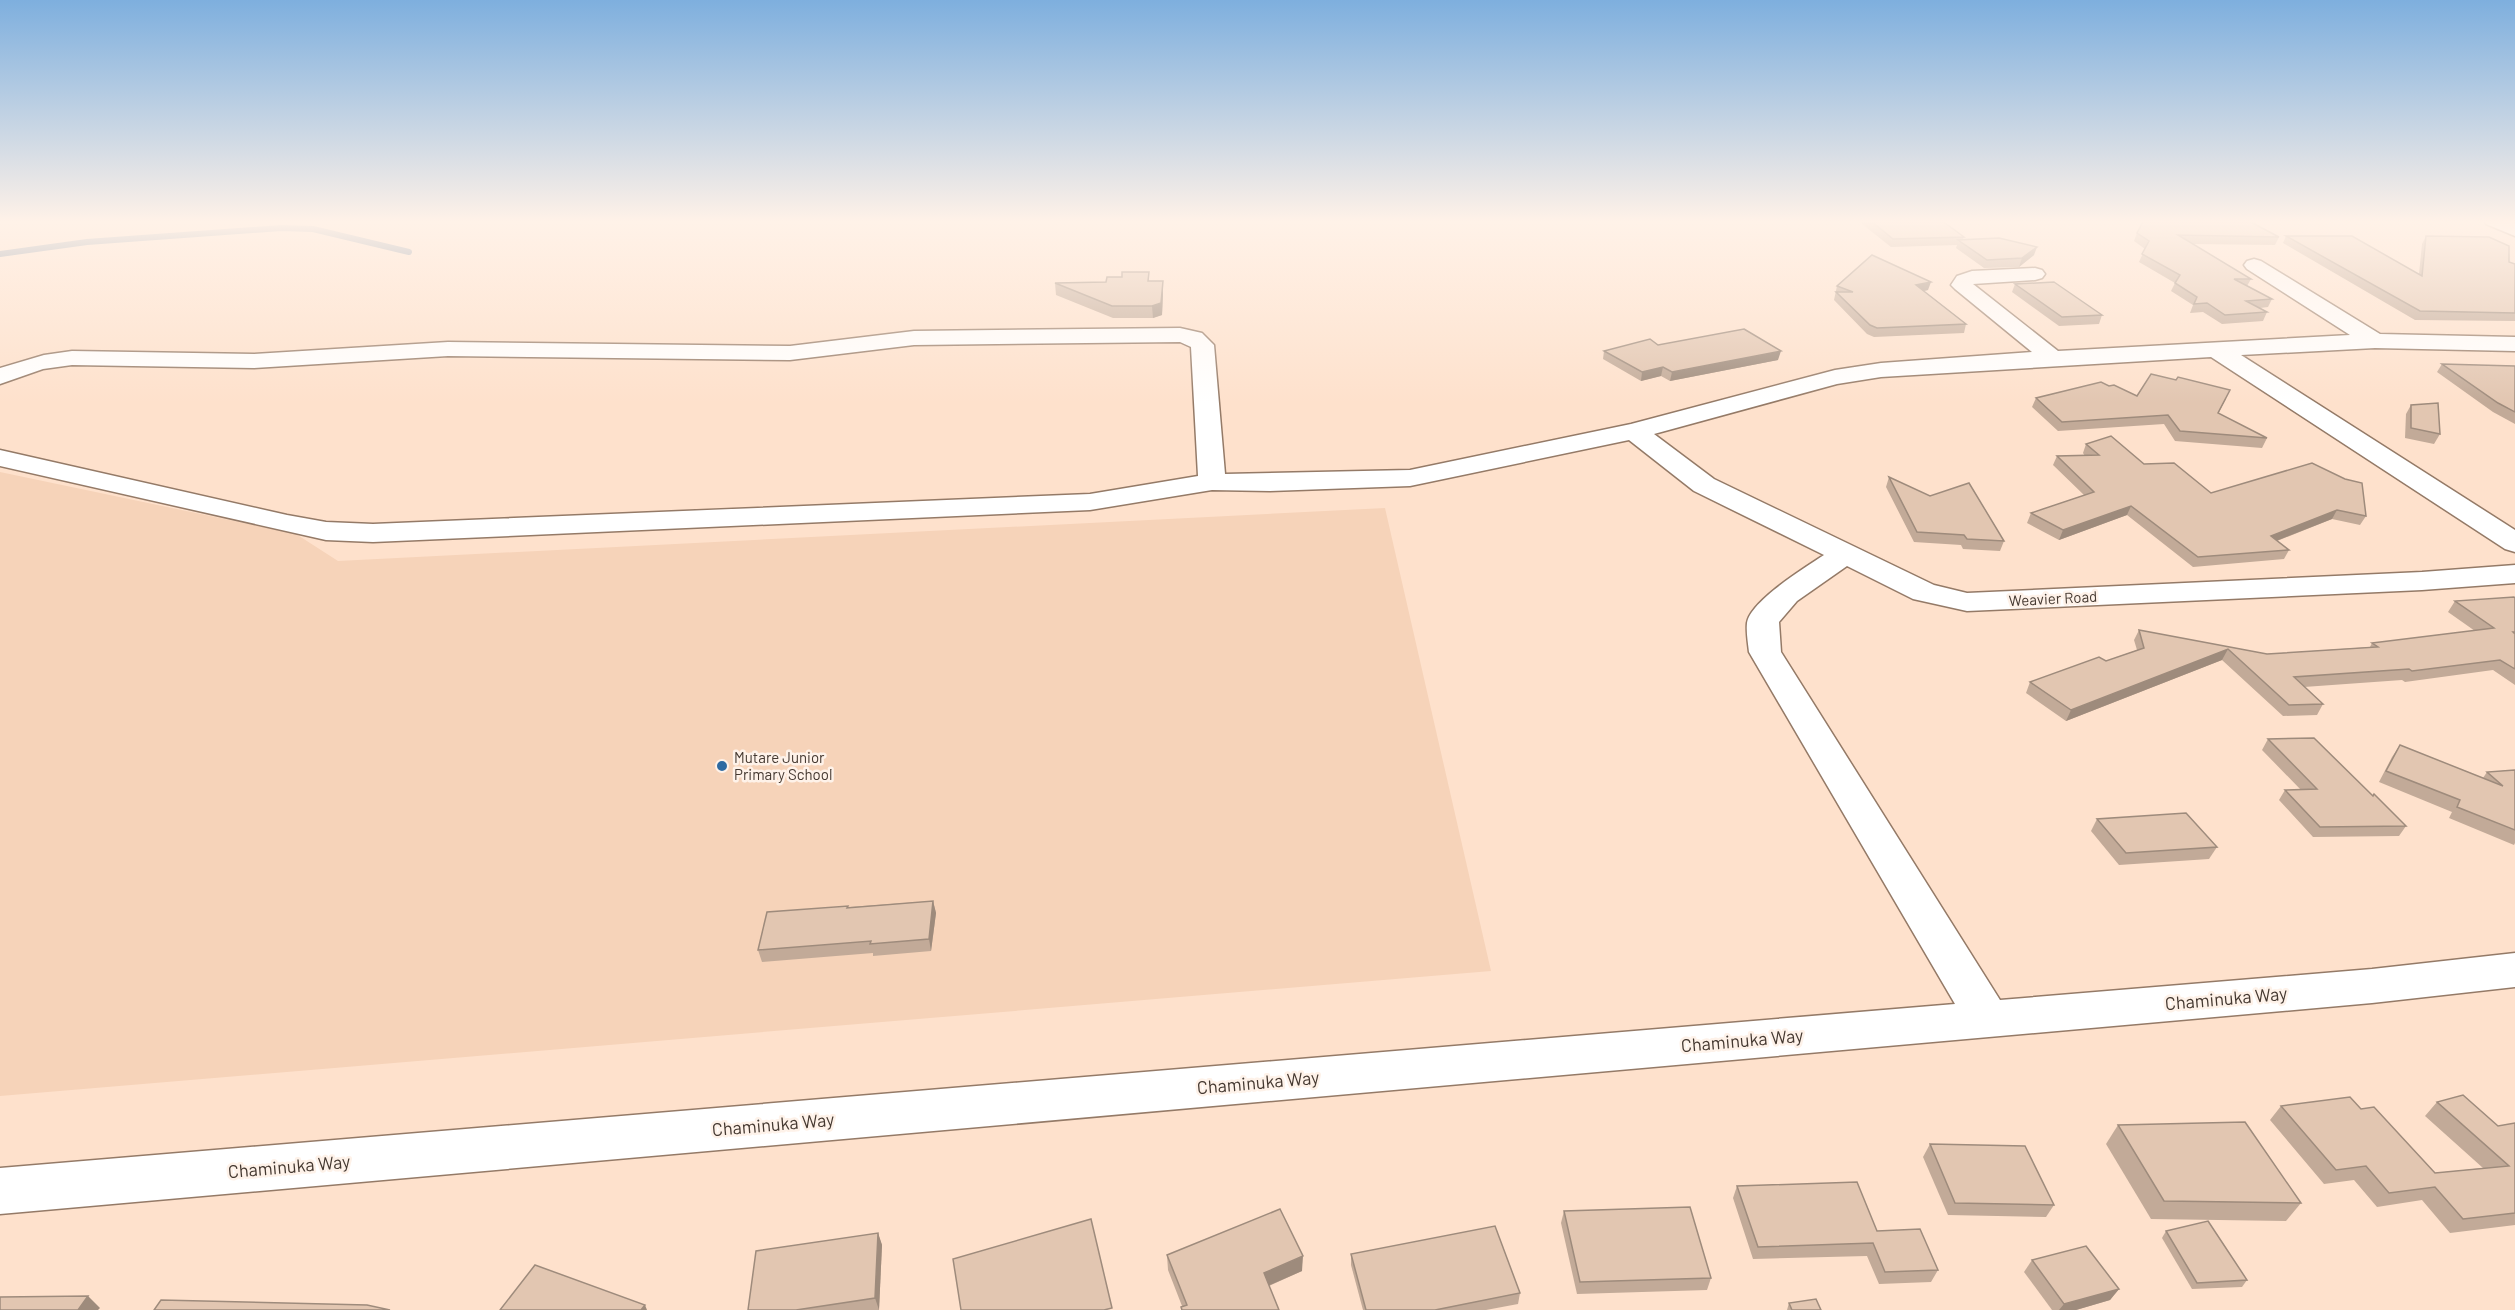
<svg xmlns="http://www.w3.org/2000/svg" width="2515" height="1310" font-family="Barlow,sans-serif">
  <style>
    .built { fill: #f6d3b9 }
    .lines { fill: none; stroke-linecap: round; stroke-linejoin: round }
    .stream { stroke: #6e869f; stroke-width: 6 }
    .minor-casing { stroke: #947a67; stroke-width: 3 }
    .minor { fill: #fff; fill-rule: evenodd }
    .wall { fill: #c2aa98 }
    .shaded-wall { fill: #9e8b7c }
    .building { fill: #e2c6b1; stroke: #9e8b7c; stroke-width: 1.5 }
    .poi-dot { fill: #2e6aa1; stroke: #fef2e9; stroke-width: 2 }
    .labels { text-anchor: middle; dominant-baseline: central; stroke-width: 5; stroke-linejoin: round; paint-order: stroke }
    .street-label { font-size: 15px; fill: #443830; stroke: #fef2e9 }
    .poi-label { font-size: 15px; fill: #443830; stroke: #fef2e9; text-anchor: start }
    .near-street-label { font-size: 18px; fill: #443830; stroke: #fef2e9 }
  </style>
  <rect width="100%" height="100%" fill="#fee1cc"/>
  <polygon class="built" points="0,472 296,534 338,561 1385,508 1491,971 0,1096"/>
  <g class="lines">
    <polyline class="stream" points="0,254 87,242 281,228 313,229 409,252"/>
    <defs>
      <g id="minor">
        <polygon points="2484,220 2509,220 2515,223 2515,236 2486,224"/>
        <path d="M2254,259L2261,261L2380,334L2515,337V351L2375,348L2241,355L2515,530V552L2505,549L2211,357L1881,377L1837,384L1654,434L1714,479L1934,585L1967,593L2422,572L2515,565V583L2422,590L1967,611L1913,599L1847,566L1797,601L1779,622L1781,652L2000,1000L2372,969L2515,953V987L2372,1003L0,1214V1168L1955,1004L1749,652C1748,643 1746,632 1747,623C1750,601 1806,567 1824,555L1694,491L1629,440L1410,486L1270,491L1212,490L1090,510L373,542L326,540L0,466V450L287,515L326,522L373,524L1090,494L1198,476L1191,347L1180,342L914,345L790,360L448,356L254,368L72,365L43,369L0,384V368L44,355L72,351L254,354L448,342L790,346L914,331L1180,328L1202,333L1214,345L1225,474L1410,470L1631,424L1835,370L1881,363L2032,352L1955,289L1951,285L1957,276L1972,271L2035,268L2042,270L2045,274L2042,278L2035,280L1973,284L2058,351L2350,335L2247,269L2244,265L2247,261Z"/>
      </g>
    </defs>
    <use href="#minor" class="minor-casing"/>
    <use href="#minor" class="minor"/>
  </g>
  <g class="wall">
    <polygon points="1863,220 1941,220 1964,237 1963,239 2034,255 2019,267 1984,268 1956,248 1957,245 1891,247 1862,224"/>
    <polygon points="2137,233 2279,237 2275,245 2192,244 2251,279 2247,286 2272,299 2268,307 2260,308 2267,312 2263,321 2222,324 2203,312 2190,313 2193,305 2171,291 2175,283 2139,262 2145,249 2134,241"/>
    <polygon points="2286,236 2419,274 2422,244 2426,236 2515,264 2515,321 2415,320 2283,243"/>
    <polygon points="1163,281 1163,293 1162,315 1153,318 1113,318 1056,295 1055,283"/>
    <polygon points="2015,284 2102,315 2099,324 2059,326 2012,292"/>
    <polygon points="1837,286 1928,290 1924,291 1966,324 1964,333 1874,337 1867,334 1834,300"/>
    <polygon points="1658,345 1778,360 1670,381 1661,376 1641,381 1603,359 1604,351"/>
    <polygon points="2442,364 2515,366 2515,424 2493,412 2437,372"/>
    <polygon points="2109,386 2137,396 2226,399 2218,414 2267,438 2262,448 2175,441 2164,424 2058,431 2032,407 2036,398"/>
    <polygon points="2411,405 2440,434 2434,444 2405,438 2406,414"/>
    <polygon points="2086,444 2144,464 2211,493 2312,463 2366,516 2360,525 2332,519 2277,541 2289,550 2284,559 2193,567 2127,515 2059,540 2027,523 2031,513 2084,495 2053,465 2057,456 2085,456 2083,453"/>
    <polygon points="1889,477 2004,541 2000,551 1963,549 1961,545 1914,542 1886,487"/>
    <polygon points="2515,598 2515,685 2493,670 2405,682 2402,680 2304,687 2323,704 2317,715 2283,716 2222,660 2066,721 2026,693 2030,682 2106,661 2137,650 2134,640 2139,630 2267,654 2370,647 2372,643 2475,631 2448,612 2455,601"/>
    <polygon points="2268,739 2373,796 2406,826 2399,836 2313,837 2279,800 2285,790 2301,790 2262,750"/>
    <polygon points="2400,745 2483,778 2487,772 2515,770 2515,843 2514,845 2449,818 2452,812 2379,782 2392,757"/>
    <polygon points="2097,819 2217,847 2209,859 2119,865 2091,831"/>
    <polygon points="933,901 936,913 931,951 873,956 873,953 762,962 758,950 848,906 848,907"/>
    <polygon points="2437,1102 2498,1126 2515,1123 2515,1225 2450,1233 2422,1200 2377,1207 2354,1180 2324,1184 2270,1120 2281,1106 2361,1109 2435,1173 2483,1168 2425,1116"/>
    <polygon points="2118,1125 2301,1203 2286,1221 2151,1219 2106,1144"/>
    <polygon points="1930,1144 2054,1205 2046,1217 1948,1215 1923,1157"/>
    <polygon points="1737,1186 1877,1231 1938,1270 1931,1282 1879,1284 1867,1256 1753,1259 1733,1198"/>
    <polygon points="1564,1211 1711,1278 1707,1290 1577,1294 1561,1223"/>
    <polygon points="2166,1231 2247,1280 2242,1287 2192,1289 2162,1238"/>
    <polygon points="878,1233 882,1245 879,1310 748,1310"/>
    <polygon points="1351,1254 1520,1293 1518,1304 1486,1310 1363,1310 1351,1265"/>
    <polygon points="1167,1255 1302,1271 1269,1286 1279,1310 1181,1310 1181,1307 1182,1306 1168,1270"/>
    <polygon points="2032,1260 2119,1289 2110,1300 2076,1310 2052,1310 2024,1272"/>
    <polygon points="1789,1303 1821,1310 1787,1310"/>
  </g>
  <g class="shaded-wall">
    <polygon points="2037,247 2034,255 2019,267 2022,258"/>
    <polygon points="1163,281 1163,293 1162,315 1153,318 1152,306"/>
    <polygon points="1931,282 1928,290 1914,293 1916,285"/>
    <polygon points="1781,351 1778,360 1670,381 1672,372"/>
    <polygon points="1663,367 1661,376 1641,381 1642,372"/>
    <polygon points="2131,506 2127,515 2059,540 2063,530"/>
    <polygon points="2337,510 2332,519 2266,545 2271,536"/>
    <polygon points="2228,649 2222,660 2066,721 2071,710"/>
    <polygon points="933,901 936,913 931,951 929,939"/>
    <polygon points="878,1233 882,1245 879,1310 875,1298"/>
    <polygon points="1303,1256 1302,1271 1263,1288 1264,1273"/>
    <polygon points="2119,1289 2110,1300 2076,1310 2059,1310 2064,1304"/>
    <polygon points="88,1296 100,1308 98,1310 78,1310"/>
    <polygon points="645,1305 647,1310 641,1310"/>
  </g>
  <g class="building">
    <polygon points="1870,220 1941,220 1964,237 1893,239"/>
    <polygon points="2144,220 2247,220 2279,237 2178,235 2251,279 2234,279 2272,299 2246,301 2267,312 2225,315 2207,303 2194,304 2197,297 2175,283 2180,275 2142,254 2149,241 2137,233"/>
    <polygon points="2286,236 2352,236 2422,276 2426,236 2489,237 2509,246 2509,262 2515,264 2515,313 2420,311"/>
    <polygon points="1999,238 2037,247 2022,258 1987,260 1958,240"/>
    <polygon points="1872,255 1931,282 1916,285 1966,324 1877,328 1870,325 1836,292 1853,292 1837,286"/>
    <polygon points="1122,272 1149,272 1148,281 1163,281 1161,303 1152,306 1112,306 1055,283 1106,282 1107,277 1122,277"/>
    <polygon points="2054,282 2102,315 2062,317 2015,284"/>
    <polygon points="1744,329 1781,351 1672,372 1663,367 1642,372 1604,351 1650,339 1658,345"/>
    <polygon points="2442,364 2515,366 2515,412 2498,403"/>
    <polygon points="2151,374 2176,380 2178,377 2230,390 2218,413 2267,438 2180,431 2168,415 2062,422 2036,398 2101,382 2109,386 2114,385 2137,396"/>
    <polygon points="2438,403 2440,434 2411,428 2411,405"/>
    <polygon points="2111,436 2144,464 2174,463 2211,493 2312,463 2345,479 2362,483 2366,516 2337,510 2271,536 2289,550 2198,557 2131,506 2063,530 2031,513 2094,492 2057,456 2099,455 2086,444"/>
    <polygon points="1889,477 1930,496 1969,483 2004,541 1967,539 1964,535 1917,532"/>
    <polygon points="2514,597 2515,598 2515,632 2513,632 2515,634 2515,669 2500,660 2412,671 2409,669 2294,677 2323,704 2289,705 2228,649 2071,710 2030,682 2099,657 2106,661 2144,648 2139,630 2267,654 2378,647 2372,643 2494,628 2455,601"/>
    <polygon points="2314,738 2373,796 2374,794 2406,826 2320,827 2285,790 2317,789 2268,739"/>
    <polygon points="2400,745 2503,786 2487,772 2515,770 2515,830 2457,807 2460,800 2386,771"/>
    <polygon points="2186,813 2217,847 2126,853 2097,819"/>
    <polygon points="933,901 929,939 870,944 871,941 758,950 767,912 848,906 847,908"/>
    <polygon points="2463,1095 2498,1126 2515,1123 2515,1213 2463,1219 2435,1187 2389,1193 2366,1166 2336,1170 2281,1106 2350,1097 2361,1109 2374,1107 2435,1173 2509,1166 2437,1102"/>
    <polygon points="2245,1122 2301,1203 2164,1201 2118,1125"/>
    <polygon points="1930,1144 2025,1146 2054,1205 1955,1203"/>
    <polygon points="1857,1182 1877,1231 1920,1229 1938,1270 1885,1272 1873,1243 1758,1247 1737,1186"/>
    <polygon points="1690,1207 1711,1278 1580,1282 1564,1211"/>
    <polygon points="1280,1209 1303,1256 1264,1273 1279,1310 1182,1310 1181,1307 1187,1305 1167,1255"/>
    <polygon points="1091,1219 1112,1308 1104,1310 961,1310 953,1259"/>
    <polygon points="2208,1221 2247,1280 2197,1283 2166,1231"/>
    <polygon points="1495,1226 1520,1293 1435,1310 1366,1310 1351,1254"/>
    <polygon points="878,1233 875,1298 796,1310 748,1310 756,1251"/>
    <polygon points="2086,1246 2119,1289 2064,1304 2032,1260"/>
    <polygon points="535,1265 645,1305 641,1310 500,1310"/>
    <polygon points="88,1296 78,1310 0,1310 0,1297"/>
    <polygon points="1816,1299 1821,1310 1792,1310 1789,1303"/>
    <polygon points="161,1300 367,1305 390,1310 154,1310"/>
  </g>
  <linearGradient id="sky" x2="0" y2="1"><stop stop-color="#7eafde"/><stop offset="0.55" stop-color="#fff2e8"/><stop offset="1" stop-color="#fff2e8" stop-opacity="0"/></linearGradient>
  <rect width="2515" height="403" fill="url(#sky)"/>
  <circle class="poi-dot" cx="722" cy="766" r="6"/>
  <g class="labels">
    <g class="street-label">
      <text transform="translate(2053 598) rotate(-3)">Weavier Road</text>
    </g>
    <g class="poi-label">
      <text x="734" y="757">Mutare Junior<tspan x="734" dy="17">Primary School</tspan></text>
    </g>
    <g class="near-street-label">
      <text transform="translate(2226 998) rotate(-5)">Chaminuka Way</text>
      <text transform="translate(1742 1040) rotate(-5)">Chaminuka Way</text>
      <text transform="translate(1258 1082) rotate(-5)">Chaminuka Way</text>
      <text transform="translate(773 1124) rotate(-5)">Chaminuka Way</text>
      <text transform="translate(289 1166) rotate(-5)">Chaminuka Way</text>
    </g>
  </g>
</svg>
